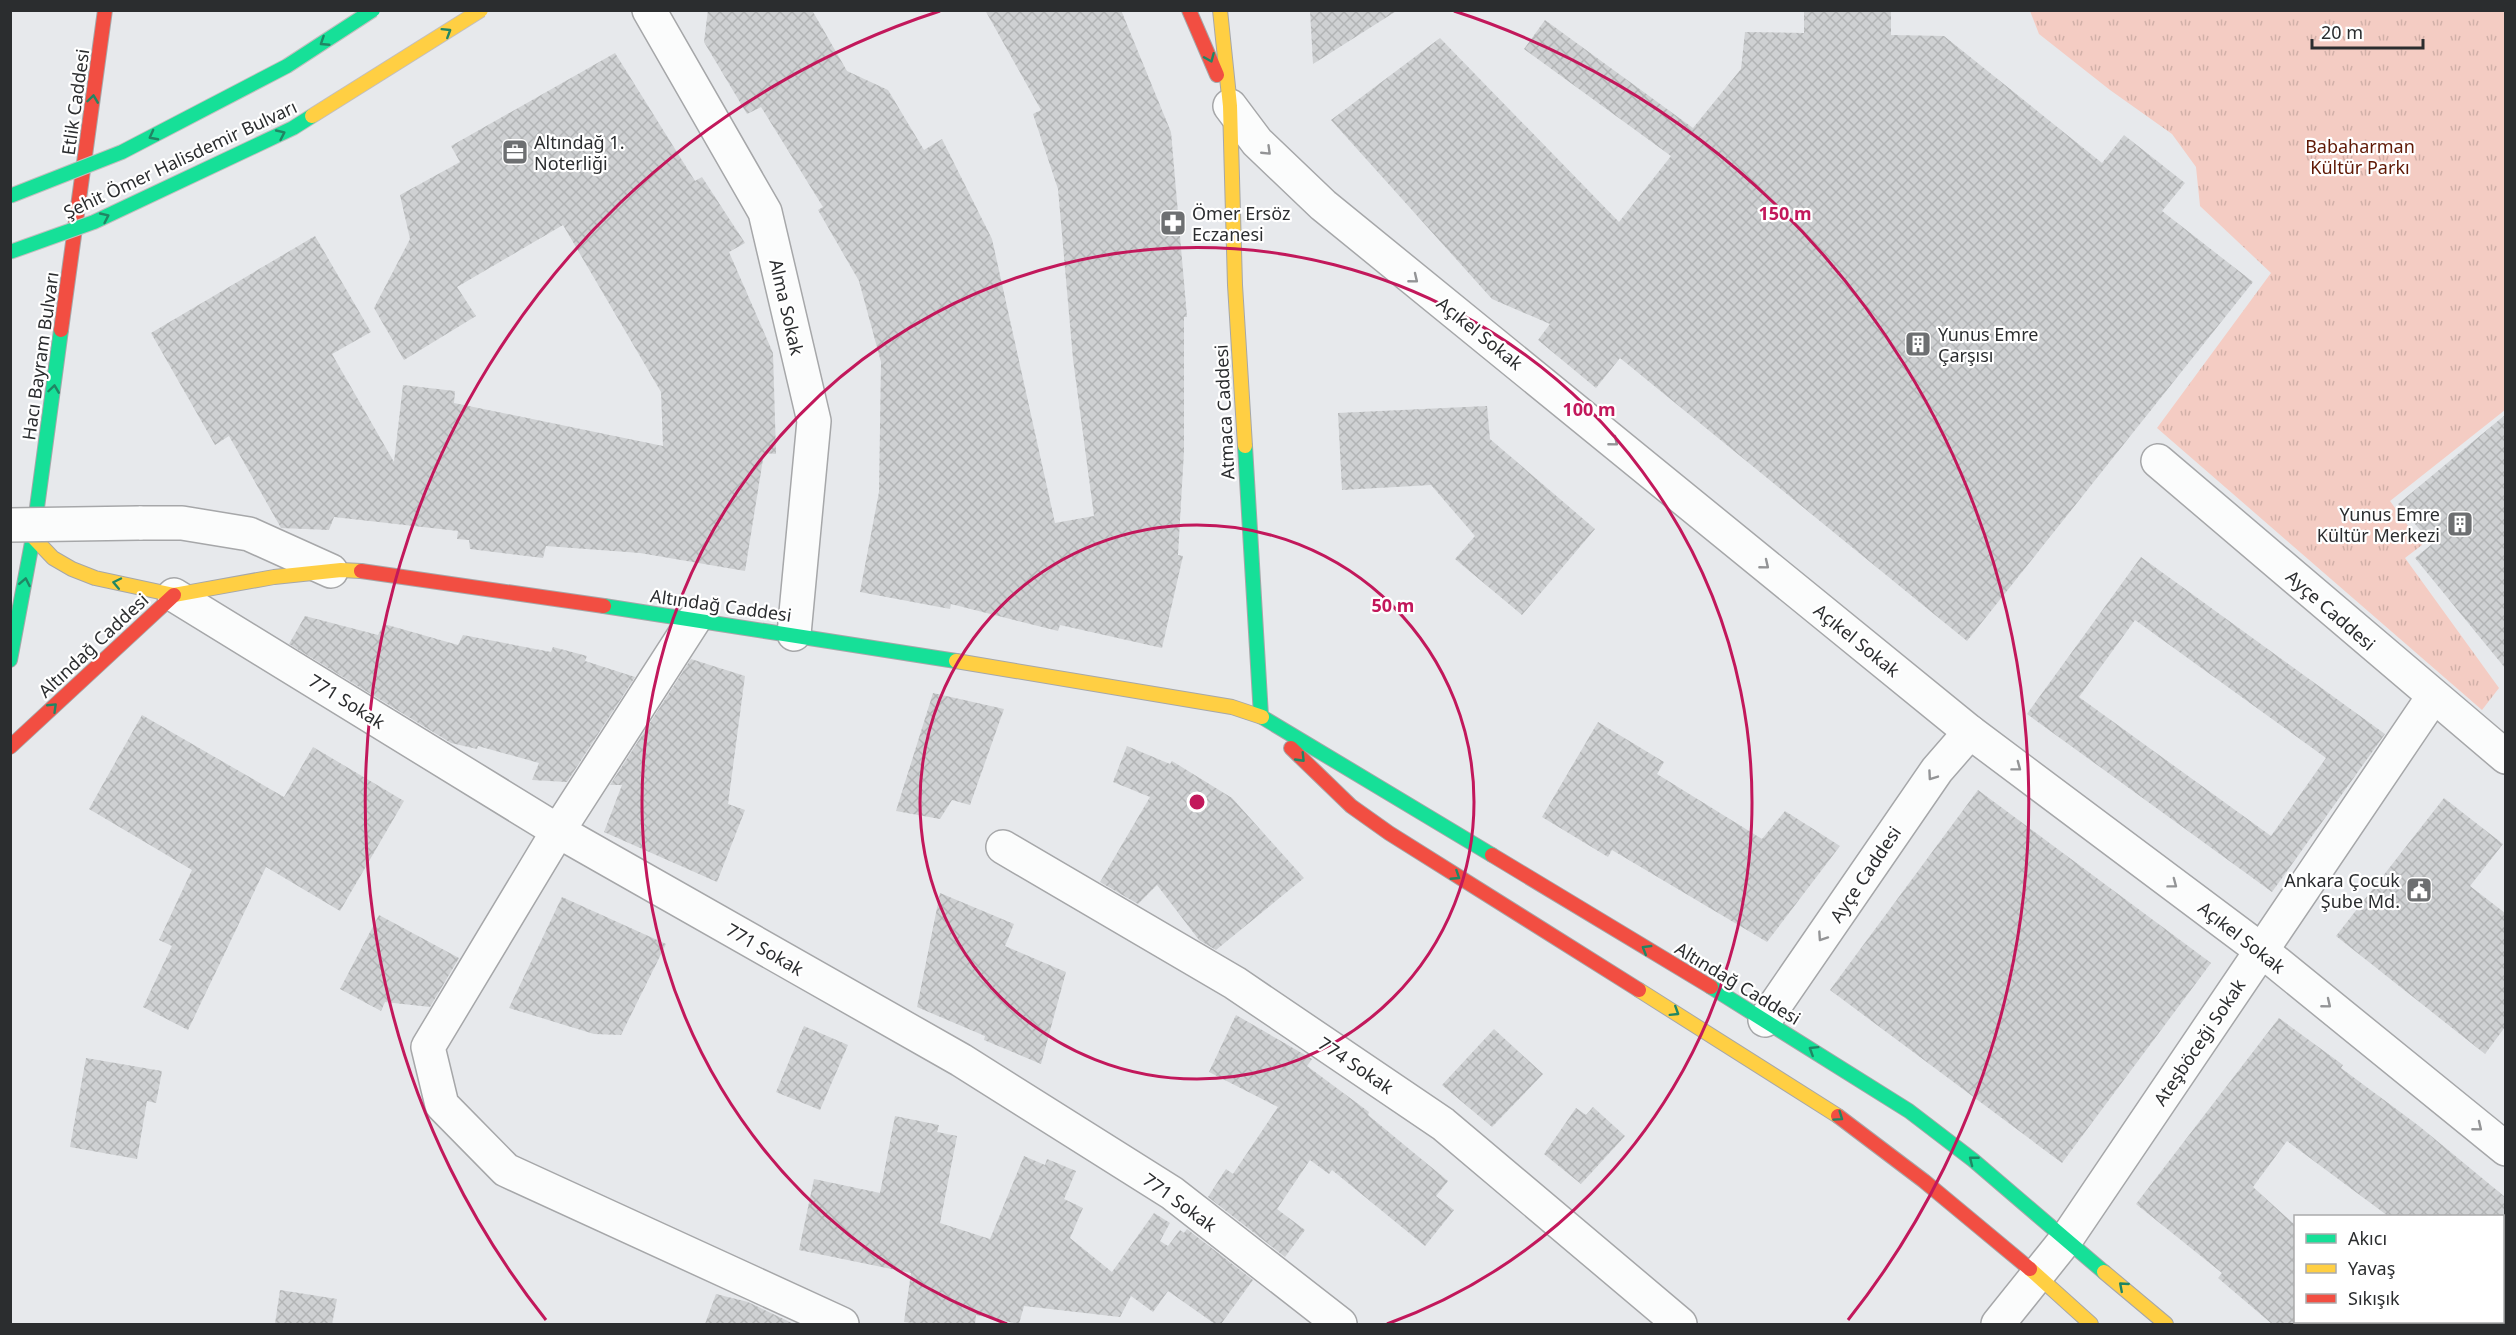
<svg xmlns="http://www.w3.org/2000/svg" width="2516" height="1335" font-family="'Noto Sans',sans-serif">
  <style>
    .grass { fill: url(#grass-tufts) }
    .building { fill: url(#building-cross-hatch); fill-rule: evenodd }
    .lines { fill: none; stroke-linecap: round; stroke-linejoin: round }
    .street-casing { stroke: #a6a7a9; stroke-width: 36 }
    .fast-casing { stroke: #a6a7a9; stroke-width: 16 }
    .slow-casing { stroke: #a6a7a9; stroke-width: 16 }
    .jam-casing { stroke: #a6a7a9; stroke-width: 16 }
    .street { stroke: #fbfcfc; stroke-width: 33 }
    .fast { stroke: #16e098; stroke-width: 14 }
    .slow { stroke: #ffcf43; stroke-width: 14 }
    .jam { stroke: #f24e42; stroke-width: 14 }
    .street-bridge-casing { stroke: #a6a7a9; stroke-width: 36; stroke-linecap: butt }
    .fast-bridge-casing { stroke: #c2bebe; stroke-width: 16; stroke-linecap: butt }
    .slow-bridge-casing { stroke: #c2bebe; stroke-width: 16; stroke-linecap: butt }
    .street-bridge { stroke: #fbfcfc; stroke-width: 33 }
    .fast-bridge { stroke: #16e098; stroke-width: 14 }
    .slow-bridge { stroke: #ffcf43; stroke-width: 14 }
    .oneway { stroke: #208664 }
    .oneway2 { stroke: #939496 }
    .ring { fill: none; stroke: #c2185b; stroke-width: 3 }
    .labels { text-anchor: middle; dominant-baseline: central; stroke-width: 4.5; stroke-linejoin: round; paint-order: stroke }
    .street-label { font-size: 18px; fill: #2b2d2f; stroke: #fff }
    .poi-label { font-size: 18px; fill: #2b2d2f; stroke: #fff; text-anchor: start }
    .park-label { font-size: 18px; fill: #5f1905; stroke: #fff }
    .centre { fill: #c2185b; stroke: #fff; stroke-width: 3 }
    .ring-label { font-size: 18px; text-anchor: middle; font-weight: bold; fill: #c2185b; stroke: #fff; stroke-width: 4.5; stroke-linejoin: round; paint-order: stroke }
  </style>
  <defs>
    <pattern id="grass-tufts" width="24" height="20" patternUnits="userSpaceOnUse" patternTransform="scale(1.5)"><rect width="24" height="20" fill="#f4ccc3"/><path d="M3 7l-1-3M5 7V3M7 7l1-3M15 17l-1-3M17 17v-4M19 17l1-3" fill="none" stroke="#d1b0a8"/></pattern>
    <pattern id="building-cross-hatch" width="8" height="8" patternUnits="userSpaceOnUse" patternTransform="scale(1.5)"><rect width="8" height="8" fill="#cfd1d3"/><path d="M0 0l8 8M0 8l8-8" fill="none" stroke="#b2b4b5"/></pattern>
  </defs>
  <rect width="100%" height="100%" fill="#e7e9ec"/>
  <polygon class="grass" points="2030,11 2505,11 2505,410 2390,501 2422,545 2405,558 2499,688 2482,710 2157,428 2271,273 2200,206 2196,167 2172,134 2110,90 2039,34"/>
  <g class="building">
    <polygon points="708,10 812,10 847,71 888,90 924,150 942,139 992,239 1055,523 1094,516 1073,359 1058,189 1033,114 1041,110 985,10 1121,10 1171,132 1187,317 1184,317 1184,451 1178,555 1183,556 1162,648 1060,625 1058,631 951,604 950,609 860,592 879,492 881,362 859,281 818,210 823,207 761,107 747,114 704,42"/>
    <polygon points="1310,10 1398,10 1313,64"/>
    <polygon points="1804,10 1891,10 1891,35 1944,36 2102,163 2124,135 2185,183 2162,211 2253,282 1967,641 1620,358 1596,388 1538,340 1550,324 1492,299 1331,120 1440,38 1619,222 1671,156 1524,49 1545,20 1693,128 1741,69 1745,32 1804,33"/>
    <polygon points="615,53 695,181 702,177 745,243 729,252 773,353 776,454 764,453 745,571 640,553 546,546 543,558 470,549 469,540 457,539 458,531 334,517 329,530 281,528 229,436 215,445 151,333 315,236 371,332 332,354 394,462 403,385 455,391 454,403 663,446 661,392 563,225 457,287 476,316 404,360 374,308 410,239 400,195 460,162 451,146"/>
    <polygon points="1487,406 1490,439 1595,529 1522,615 1455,559 1475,536 1431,485 1342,490 1338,413"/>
    <polygon points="2505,415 2505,668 2415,558 2432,544 2398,504"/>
    <path d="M2141,557L2385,734L2272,892L2027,714ZM2135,620L2326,758L2271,836L2079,697Z"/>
    <polygon points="305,616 378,635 384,624 458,645 463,635 551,652 553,647 587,656 585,661 635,677 567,782 532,780 539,763 478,746 477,749 451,743 289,644"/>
    <polygon points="691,659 745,676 728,804 745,810 717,882 604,832 622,785 610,785"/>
    <polygon points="933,693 1004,709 970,805 952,800 940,819 896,811"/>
    <polygon points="142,715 284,797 313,747 404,801 340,911 266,867 188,1030 143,1007 172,946 159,940 192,870 89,809"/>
    <polygon points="1598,722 1664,762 1657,774 1762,839 1785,811 1840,846 1767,942 1612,850 1608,857 1542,817"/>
    <polygon points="1127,746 1170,764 1172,761 1232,798 1304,878 1216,950 1199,940 1157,885 1138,904 1100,882 1150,797 1113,782"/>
    <polygon points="1978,790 2211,963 2062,1163 1830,990"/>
    <polygon points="2444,798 2503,844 2470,886 2505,913 2505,1027 2485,1054 2336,936"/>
    <polygon points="940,893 1014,924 1005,946 1066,972 1041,1064 984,1040 985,1036 917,1007"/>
    <polygon points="562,897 666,944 621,1035 594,1034 509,1008"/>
    <polygon points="379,915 459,958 430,1007 385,1002 381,1011 340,989"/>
    <polygon points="1236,1015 1312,1059 1307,1066 1369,1112 1368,1115 1448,1181 1436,1196 1454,1210 1425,1246 1332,1170 1329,1174 1310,1160 1277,1209 1305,1230 1285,1257 1208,1197 1226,1169 1233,1174 1278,1107 1209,1072"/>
    <polygon points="2279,1018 2343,1065 2341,1068 2419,1126 2505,1197 2505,1216 2388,1216 2287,1141 2253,1187 2295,1225 2295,1324 2272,1324 2218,1278 2222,1273 2136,1204"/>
    <polygon points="804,1026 848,1045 820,1110 776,1092"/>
    <polygon points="1494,1029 1543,1074 1492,1127 1442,1085"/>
    <polygon points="86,1058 162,1071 156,1103 147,1101 137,1159 70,1147"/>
    <polygon points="1593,1107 1625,1136 1581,1184 1544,1154 1576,1108 1586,1115"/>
    <polygon points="895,1116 939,1125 937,1132 957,1136 940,1223 990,1239 1024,1156 1045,1165 1047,1159 1076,1171 1064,1199 1083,1208 1070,1238 1112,1272 1154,1213 1170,1223 1160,1241 1168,1246 1180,1230 1184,1233 1187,1229 1253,1280 1221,1324 1215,1324 1168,1291 1153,1312 1131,1296 1120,1317 1024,1306 1019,1324 976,1315 975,1324 922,1324 904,1322 911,1273 799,1250 814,1179 880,1193"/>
    <polygon points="280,1290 337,1299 332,1324 275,1324"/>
    <polygon points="716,1294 748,1302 794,1324 705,1324"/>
  </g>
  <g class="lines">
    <defs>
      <g id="street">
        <polyline points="649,10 765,212 814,421 794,634"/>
        <polyline points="1230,106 1257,142 1323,205 1970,732 2261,950 2506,1149"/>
        <polyline points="2158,461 2506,757"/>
        <polyline points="139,523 182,523 249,534 331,571"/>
        <polyline points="174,595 558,831 961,1060 1172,1193 1340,1324"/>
        <polyline points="694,620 558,831 428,1047 442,1105 506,1170 842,1324"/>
        <polyline points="1003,847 1235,983 1443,1124 1680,1324"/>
        <polyline points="1765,1020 1937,770 1970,732"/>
        <polyline points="1998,1324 2067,1238 2433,697"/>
      </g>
      <g id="fast">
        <polyline points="1245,446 1261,716"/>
        <polyline points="604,606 956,661"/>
        <polyline points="10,660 33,537 61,330"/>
        <polyline points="1262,717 1492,855"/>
        <polyline points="1711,987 1909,1111 1973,1160 2104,1272"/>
      </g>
      <g id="slow">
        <polyline points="1220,10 1230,106 1235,285 1245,446"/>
        <polyline points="33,537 53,558 72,569 95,578 174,595 274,577 341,570 361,571"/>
        <polyline points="956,661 1232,707 1262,717"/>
        <polyline points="1639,990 1838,1116"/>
        <polyline points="2030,1269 2091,1324"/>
        <polyline points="2104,1272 2166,1324"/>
      </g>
      <g id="jam">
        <polyline points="1189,10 1217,75"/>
        <polyline points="61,330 105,10"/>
        <polyline points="361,571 604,606"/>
        <polyline points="10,747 174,595"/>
        <polyline points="1291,748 1351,806 1389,833 1639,990"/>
        <polyline points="1492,855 1711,987"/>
        <polyline points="1838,1116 1924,1181 2030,1269"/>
      </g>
    </defs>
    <use href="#street" class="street-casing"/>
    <use href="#fast" class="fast-casing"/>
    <use href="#slow" class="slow-casing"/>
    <use href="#jam" class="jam-casing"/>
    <use href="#street" class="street"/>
    <use href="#fast" class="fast"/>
    <use href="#slow" class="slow"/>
    <use href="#jam" class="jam"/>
    <defs>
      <polyline id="street-bridge" points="10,525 139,523"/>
      <g id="fast-bridge">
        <polyline points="10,196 122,152 287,66 373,10"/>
        <polyline points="10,252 94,222 293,128 312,116"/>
      </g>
      <polyline id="slow-bridge" points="312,116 481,10"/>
    </defs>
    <use href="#street-bridge" class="street-bridge-casing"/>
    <use href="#fast-bridge" class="fast-bridge-casing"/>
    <use href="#slow-bridge" class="slow-bridge-casing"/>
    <use href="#street-bridge" class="street-bridge"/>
    <use href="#fast-bridge" class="fast-bridge"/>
    <use href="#slow-bridge" class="slow-bridge"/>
  </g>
  <defs><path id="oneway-chevron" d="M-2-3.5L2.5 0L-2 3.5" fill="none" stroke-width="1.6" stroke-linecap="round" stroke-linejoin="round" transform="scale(1.5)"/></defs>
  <g class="oneway">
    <use href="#oneway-chevron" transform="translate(447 32) rotate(-32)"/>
    <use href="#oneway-chevron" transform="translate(324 42) rotate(147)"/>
    <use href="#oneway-chevron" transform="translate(1210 58) rotate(67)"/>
    <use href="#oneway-chevron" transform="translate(93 99) rotate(-82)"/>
    <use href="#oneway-chevron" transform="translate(281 134) rotate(-25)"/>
    <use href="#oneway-chevron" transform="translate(153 136) rotate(152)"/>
    <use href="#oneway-chevron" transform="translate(105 217) rotate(-25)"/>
    <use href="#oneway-chevron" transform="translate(54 389) rotate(-82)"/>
    <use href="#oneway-chevron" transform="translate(25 582) rotate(-79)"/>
    <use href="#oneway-chevron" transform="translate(117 583) rotate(-168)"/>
    <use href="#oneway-chevron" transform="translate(53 707) rotate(-44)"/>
    <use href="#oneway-chevron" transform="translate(1301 758) rotate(46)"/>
    <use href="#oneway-chevron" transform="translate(1456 876) rotate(33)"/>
    <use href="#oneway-chevron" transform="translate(1646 949) rotate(-149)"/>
    <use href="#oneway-chevron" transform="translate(1675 1012) rotate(32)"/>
    <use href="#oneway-chevron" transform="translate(1813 1050) rotate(-148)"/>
    <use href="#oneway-chevron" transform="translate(1839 1117) rotate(35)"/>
    <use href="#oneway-chevron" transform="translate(1973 1160) rotate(-142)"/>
    <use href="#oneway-chevron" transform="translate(2123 1286) rotate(-139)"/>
  </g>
  <g class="oneway2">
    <use href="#oneway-chevron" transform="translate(1267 151) rotate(44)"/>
    <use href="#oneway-chevron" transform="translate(1414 279) rotate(39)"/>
    <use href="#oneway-chevron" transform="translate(1614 442) rotate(39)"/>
    <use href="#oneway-chevron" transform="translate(1765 565) rotate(39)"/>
    <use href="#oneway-chevron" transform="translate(2017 767) rotate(37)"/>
    <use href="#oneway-chevron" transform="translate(1932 776) rotate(125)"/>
    <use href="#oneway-chevron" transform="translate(2173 884) rotate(37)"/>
    <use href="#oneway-chevron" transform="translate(1822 937) rotate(124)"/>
    <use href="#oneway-chevron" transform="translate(2327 1004) rotate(39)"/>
    <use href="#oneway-chevron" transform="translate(2478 1127) rotate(39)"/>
  </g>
  <g class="ring">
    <circle cx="1197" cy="802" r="277"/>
    <path d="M1007 1324A555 555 0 1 1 1387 1324"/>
    <path d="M546 1320A832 832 0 0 1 940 11M1454 11A832 832 0 0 1 1848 1320"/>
  </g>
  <defs>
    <symbol id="office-square" viewBox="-11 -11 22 22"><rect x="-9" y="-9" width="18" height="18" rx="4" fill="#6d6f71" stroke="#fff"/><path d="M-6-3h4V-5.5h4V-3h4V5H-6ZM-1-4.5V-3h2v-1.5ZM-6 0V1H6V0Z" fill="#fff"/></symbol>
    <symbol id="pharmacy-square" viewBox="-11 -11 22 22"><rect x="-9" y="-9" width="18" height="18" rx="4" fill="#6d6f71" stroke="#fff"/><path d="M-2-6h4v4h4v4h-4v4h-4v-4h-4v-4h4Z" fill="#fff"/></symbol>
    <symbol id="building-square" viewBox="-11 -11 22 22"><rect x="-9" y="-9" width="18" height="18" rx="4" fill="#6d6f71" stroke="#fff"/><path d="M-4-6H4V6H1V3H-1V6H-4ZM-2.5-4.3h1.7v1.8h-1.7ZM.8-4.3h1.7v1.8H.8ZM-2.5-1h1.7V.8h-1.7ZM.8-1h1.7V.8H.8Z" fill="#fff"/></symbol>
    <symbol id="civic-square" viewBox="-11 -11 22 22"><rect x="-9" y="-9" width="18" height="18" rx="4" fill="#6d6f71" stroke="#fff"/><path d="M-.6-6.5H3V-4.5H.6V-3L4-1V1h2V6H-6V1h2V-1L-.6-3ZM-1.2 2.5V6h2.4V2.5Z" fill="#fff"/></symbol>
  </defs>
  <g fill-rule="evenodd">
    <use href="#office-square" x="500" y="137" width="30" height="30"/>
    <use href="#pharmacy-square" x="1158" y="208" width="30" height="30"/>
    <use href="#building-square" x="1903" y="329" width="30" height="30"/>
    <use href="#building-square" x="2445" y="509" width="30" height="30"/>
    <use href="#civic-square" x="2404" y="875" width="30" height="30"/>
  </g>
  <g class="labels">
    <g class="street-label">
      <text transform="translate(75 102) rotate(-82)">Etlik Caddesi</text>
      <text transform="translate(180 159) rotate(-25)">Şehit Ömer Halisdemir Bulvarı</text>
      <text transform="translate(787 307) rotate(77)">Alma Sokak</text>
      <text transform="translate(1480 333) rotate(39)">Açıkel Sokak</text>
      <text transform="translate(40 356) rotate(-82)">Hacı Bayram Bulvarı</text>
      <text transform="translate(1224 412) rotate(-93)">Atmaca Caddesi</text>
      <text transform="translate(721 605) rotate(8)">Altındağ Caddesi</text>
      <text transform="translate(2331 610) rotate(41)">Ayçe Caddesi</text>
      <text transform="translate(1857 640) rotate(39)">Açıkel Sokak</text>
      <text transform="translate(93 645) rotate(-43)">Altındağ Caddesi</text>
      <text transform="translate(347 701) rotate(32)">771 Sokak</text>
      <text transform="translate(1865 874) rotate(-56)">Ayçe Caddesi</text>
      <text transform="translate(2242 937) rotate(38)">Açıkel Sokak</text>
      <text transform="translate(765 949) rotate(30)">771 Sokak</text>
      <text transform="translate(1738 983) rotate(31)">Altındağ Caddesi</text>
      <text transform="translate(2199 1042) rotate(-56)">Ateşböceği Sokak</text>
      <text transform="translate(1356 1065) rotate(34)">774 Sokak</text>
      <text transform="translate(1180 1202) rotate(36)">771 Sokak</text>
    </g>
    <g class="poi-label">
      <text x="534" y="142">Altındağ 1.<tspan x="534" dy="21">Noterliği</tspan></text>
      <text x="1192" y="213">Ömer Ersöz<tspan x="1192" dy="21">Eczanesi</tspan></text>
      <text x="1938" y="334">Yunus Emre<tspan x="1938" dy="21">Çarşısı</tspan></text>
      <text x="2440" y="514" text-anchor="end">Yunus Emre<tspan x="2440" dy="21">Kültür Merkezi</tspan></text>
      <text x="2400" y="880" text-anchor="end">Ankara Çocuk<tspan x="2400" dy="21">Şube Md.</tspan></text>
    </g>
    <g class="park-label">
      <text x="2360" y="146">Babaharman<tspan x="2360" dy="21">Kültür Parkı</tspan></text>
    </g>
  </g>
  <circle cx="1197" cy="802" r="9" class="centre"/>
  <g class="ring-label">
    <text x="1785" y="220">150 m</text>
    <text x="1589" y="416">100 m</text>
    <text x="1393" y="612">50 m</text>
  </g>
  <rect width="2516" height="1335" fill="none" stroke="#2b2d2f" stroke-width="24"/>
  <rect x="2294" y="1215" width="210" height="108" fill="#ffffff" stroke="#aaabac" stroke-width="1.5"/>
  <rect x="2306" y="1234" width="30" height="9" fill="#16e098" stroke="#aaabac" stroke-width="1.5"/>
  <text x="2348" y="1245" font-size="18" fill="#2b2d2f">Akıcı</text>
  <rect x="2306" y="1264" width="30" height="9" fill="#ffcf43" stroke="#aaabac" stroke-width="1.5"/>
  <text x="2348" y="1275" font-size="18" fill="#2b2d2f">Yavaş</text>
  <rect x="2306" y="1294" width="30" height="9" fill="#f24e42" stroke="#aaabac" stroke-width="1.5"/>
  <text x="2348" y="1305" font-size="18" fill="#2b2d2f">Sıkışık</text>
  <path d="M2312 39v9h111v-9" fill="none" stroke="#2b2d2f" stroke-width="3"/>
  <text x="2321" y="39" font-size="18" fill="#2b2d2f" stroke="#ffffff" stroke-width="4.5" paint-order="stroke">20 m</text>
</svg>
